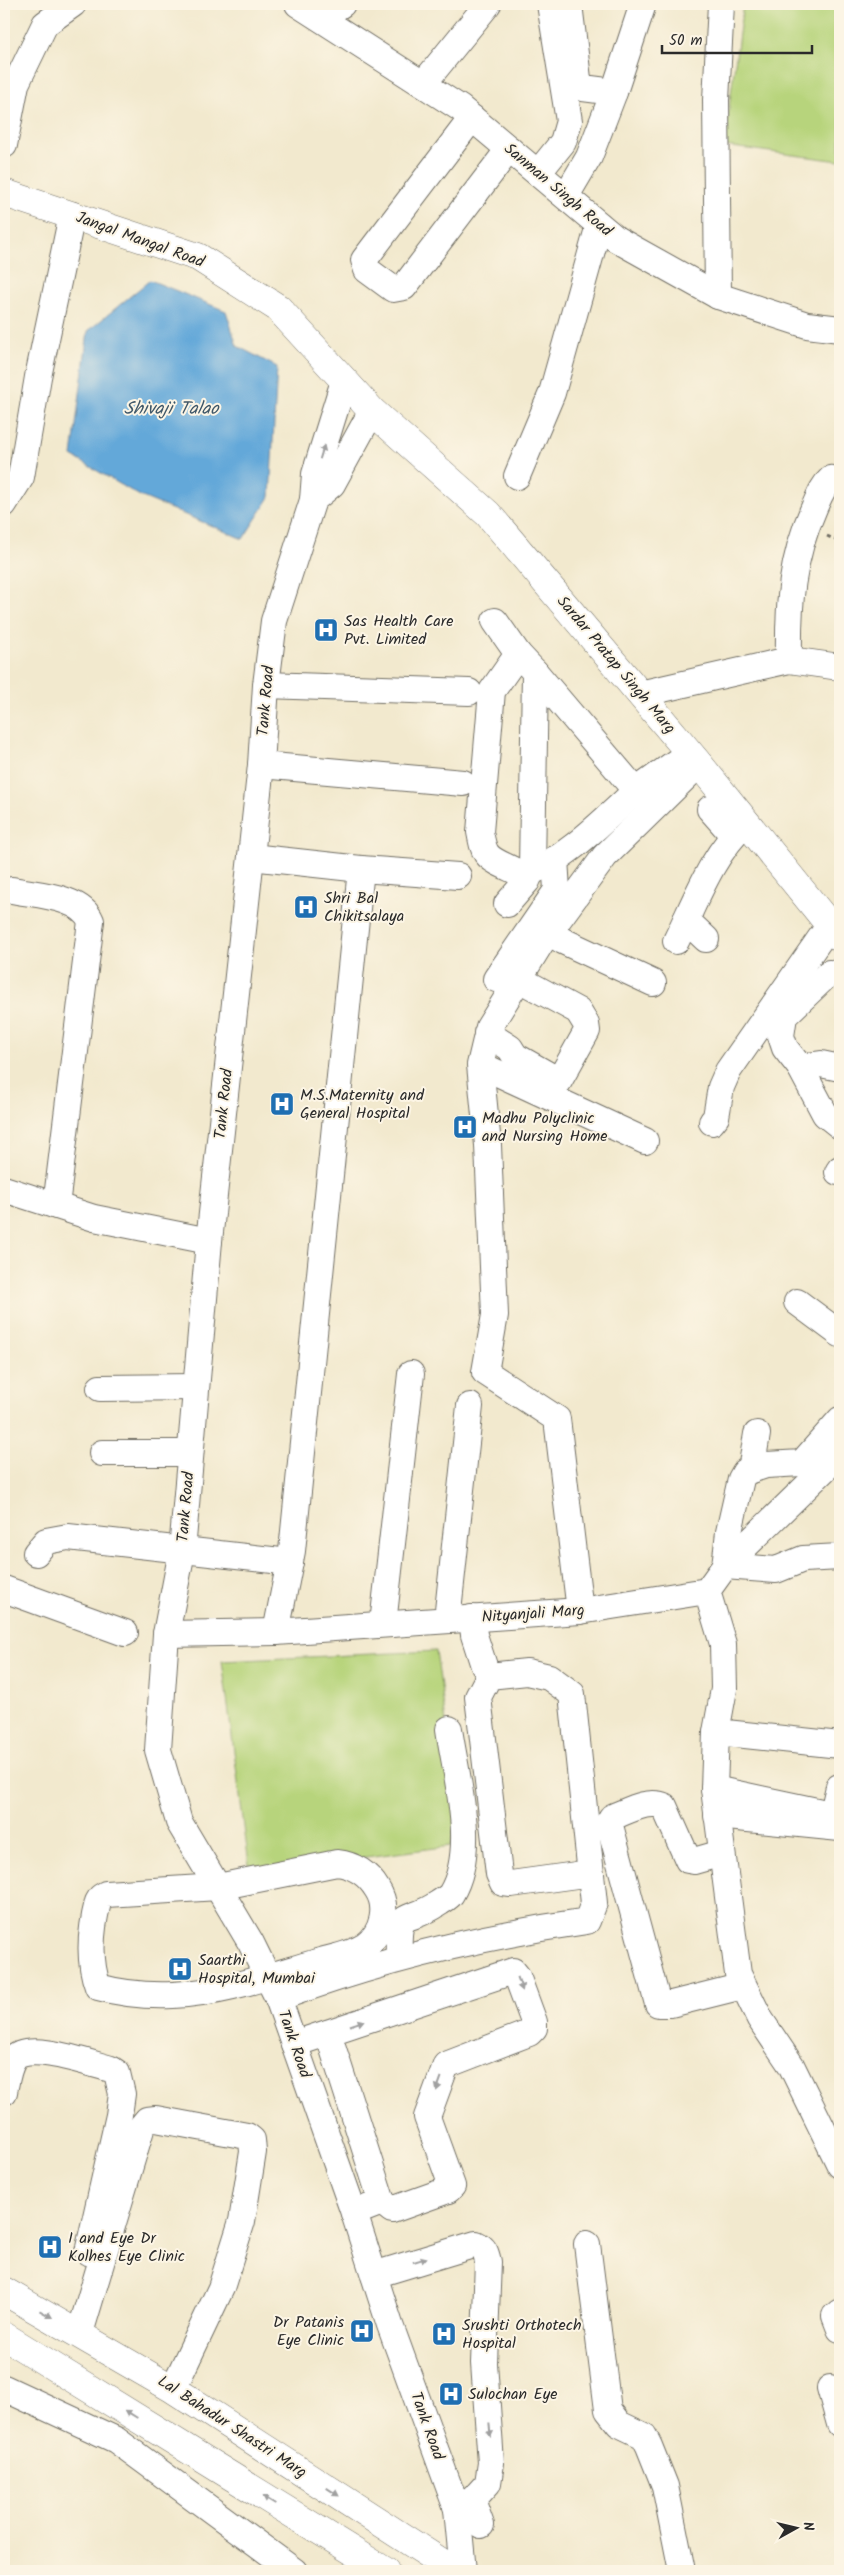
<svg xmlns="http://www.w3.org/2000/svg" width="844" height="2575" font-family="Kalam,sans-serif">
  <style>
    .green { fill: #b7d47b; stroke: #718053 }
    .water { fill: #64a8d9; stroke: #486a82 }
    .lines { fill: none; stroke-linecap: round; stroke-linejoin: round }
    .minor-casing { stroke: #716e64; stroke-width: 28 }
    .major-casing { stroke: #716e64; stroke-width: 29 }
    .path { stroke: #716e64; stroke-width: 3; stroke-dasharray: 4 4; stroke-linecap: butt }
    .minor { stroke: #fff; stroke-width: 26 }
    .major { stroke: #fff; stroke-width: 28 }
    .oneway { fill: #a0a0a0 }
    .labels { text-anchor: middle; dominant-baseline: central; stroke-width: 4; stroke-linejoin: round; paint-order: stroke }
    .street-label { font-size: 16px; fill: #2b2b2b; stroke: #fcf5e5 }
    .poi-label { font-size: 16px; fill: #2b2b2b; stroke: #fcf5e5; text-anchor: start }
    .water-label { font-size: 18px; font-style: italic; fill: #3f5768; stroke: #fcf5e5 }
  </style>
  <rect width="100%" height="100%" fill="#fcf5e5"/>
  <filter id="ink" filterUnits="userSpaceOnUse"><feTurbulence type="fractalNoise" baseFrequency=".02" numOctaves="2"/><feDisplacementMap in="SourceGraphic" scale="10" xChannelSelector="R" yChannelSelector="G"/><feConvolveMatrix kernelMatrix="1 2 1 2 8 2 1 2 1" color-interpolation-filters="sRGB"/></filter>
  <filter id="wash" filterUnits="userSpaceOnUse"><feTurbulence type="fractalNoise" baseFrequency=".0096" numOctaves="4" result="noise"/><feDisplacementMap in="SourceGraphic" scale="20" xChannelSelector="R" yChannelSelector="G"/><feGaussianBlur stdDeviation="1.12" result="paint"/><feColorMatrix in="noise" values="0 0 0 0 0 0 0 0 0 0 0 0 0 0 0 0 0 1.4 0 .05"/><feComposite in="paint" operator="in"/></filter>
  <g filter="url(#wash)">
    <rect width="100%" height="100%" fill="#f2e9ce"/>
    <g class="green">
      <polygon points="743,4 840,4 840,161 724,146"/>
      <polygon points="436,1651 458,1807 451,1846 250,1872 222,1661"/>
    </g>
    <polygon class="water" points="150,280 226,311 237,346 277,367 270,497 243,539 140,496 72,456 88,331"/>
  </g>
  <g filter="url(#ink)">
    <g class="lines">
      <defs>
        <g id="minor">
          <polyline points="298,4 460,108 616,239 718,296 807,325 840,329"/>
          <polyline points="569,4 578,79 583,88 614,92"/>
          <polyline points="321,18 342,4"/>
          <polyline points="423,84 488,4"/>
          <polyline points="472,118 364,260 367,270 393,289 404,287 509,149"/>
          <polyline points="4,145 16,84 45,24 73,4"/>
          <polyline points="538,173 563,142 569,121 550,4"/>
          <polyline points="566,196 589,157 614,92 643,4"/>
          <polyline points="718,296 716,100 721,4"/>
          <polyline points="372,411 332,484 313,500 274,621 266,685 261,765 209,1241 182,1551 166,1634 158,1750 179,1822 251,1943 278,1998 354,2213 390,2325 457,2509 463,2571"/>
          <polyline points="517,476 552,393 599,225"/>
          <polyline points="313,500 315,474 344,381"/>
          <polyline points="4,504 21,477 38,377 72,215"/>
          <path d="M495,621L518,654L492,691L480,832C484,853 485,857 505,866C510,868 517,873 523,873C555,871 611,813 636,791"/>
          <path d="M789,660C788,605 791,560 814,508C819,497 822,487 831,479L840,483"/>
          <polyline points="535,672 636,791 689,753"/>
          <polyline points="266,685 469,692"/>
          <polyline points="640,694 789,660 840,667"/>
          <polyline points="261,765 463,783"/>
          <polyline points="710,809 733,835"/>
          <polyline points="251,857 361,869 458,876"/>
          <path d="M12,890C36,895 81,896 91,921L56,1206"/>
          <polyline points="507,904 527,881 532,870 535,672 518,654"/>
          <polyline points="686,920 706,939"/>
          <polyline points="549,932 563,941 653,983"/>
          <path d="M676,941C696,900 712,854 746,823"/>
          <polyline points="829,973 784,1016 781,1036 785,1048 800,1067 825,1114 840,1126"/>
          <polyline points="496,979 557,890 555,859"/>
          <polyline points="487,1033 510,1048 515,1056 559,1081 587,1031 586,1024 578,1011 519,979"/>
          <polyline points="800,1067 821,1064 840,1068"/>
          <polyline points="489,1069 645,1141"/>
          <polyline points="712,1122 716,1117 721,1087 728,1071 829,926"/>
          <polyline points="838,1172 840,1169"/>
          <polyline points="4,1189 94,1218 209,1241"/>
          <polyline points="797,1302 840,1334"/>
          <polyline points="100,1388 196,1387"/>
          <polyline points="840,1420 802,1463 766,1465 745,1472 741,1479 729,1532 725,1566 776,1570 803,1559 840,1557"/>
          <polyline points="102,1453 190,1453"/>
          <polyline points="751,1470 757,1434"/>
          <polyline points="36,1553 46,1541 68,1537 290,1562"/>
          <polyline points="4,1589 125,1633"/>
          <polyline points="707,1591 723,1644 724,1689 716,1732 714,1789 738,1974 760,2019 791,2065 840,2165"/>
          <polyline points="580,1611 557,1419 485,1372 495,1315 488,1145 480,1065 489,1027 541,943 605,856 699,764"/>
          <polyline points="472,1618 474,1635 484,1666"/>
          <polyline points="447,1620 470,1406"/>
          <polyline points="383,1624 411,1374"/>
          <polyline points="276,1632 292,1551 361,869"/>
          <polyline points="166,1634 276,1632 580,1611 707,1591 725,1566 840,1454"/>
          <polyline points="716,1732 840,1745"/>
          <polyline points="714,1789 826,1813 834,1808 839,1787"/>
          <polyline points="717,1816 840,1828"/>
          <path d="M722,1853L694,1861L688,1860L664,1806C648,1799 628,1811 612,1817L609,1822L658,2004H671L743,1986"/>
          <path d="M337,1863C354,1865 368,1874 377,1889C389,1907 383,1933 365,1946C351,1955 330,1958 314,1963C269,1976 221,1993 173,1995C147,1996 123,1994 98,1987C88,1960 91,1929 98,1902L101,1897L106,1894L218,1887Z"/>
          <path d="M399,1959C397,1904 404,1927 439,1903C443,1900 448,1898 451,1894C478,1849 456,1778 449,1729"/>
          <path d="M278,1998C379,1961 481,1936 587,1921L594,1903L572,1694L549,1677L527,1672L489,1676L478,1697L499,1874L503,1883L511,1884L591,1873"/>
          <polyline points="328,2033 382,2202"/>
          <polyline points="294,2044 513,1971 517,1976 534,2022 534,2028 529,2033 446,2065 427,2117 452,2186 448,2190 392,2210 382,2202 354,2213"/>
          <path d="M4,2092C6,2082 8,2067 14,2059C27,2041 91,2064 111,2069L117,2073L122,2094L119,2115L88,2252"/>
          <polyline points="587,2244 608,2410 619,2424 644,2436 649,2446 665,2486 682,2571"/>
          <path d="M374,2275L476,2244C485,2248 486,2253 488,2262L484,2363L491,2463L488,2483L468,2505L457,2509"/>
          <polyline points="840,2312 835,2316 840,2329"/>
          <polyline points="80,2333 142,2126 147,2120 156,2119 247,2136 252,2140 253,2152 242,2221 221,2288 173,2389"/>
          <polyline points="4,2388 116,2440 294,2571"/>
          <polyline points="830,2388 840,2424"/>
          <polyline points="472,2500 481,2525"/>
        </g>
        <g id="major">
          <polyline points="4,193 198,257 278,308 372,411 488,514 699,764 840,938"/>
          <polyline points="4,2291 173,2389 455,2571"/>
          <polyline points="4,2336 385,2571"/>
        </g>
      </defs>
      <use href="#minor" class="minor-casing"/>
      <use href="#major" class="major-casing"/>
      <polyline class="path" points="827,536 840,542"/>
      <use href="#minor" class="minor"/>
      <use href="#major" class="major"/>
    </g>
    <defs><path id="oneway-solid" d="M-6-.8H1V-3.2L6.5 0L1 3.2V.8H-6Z" transform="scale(1.25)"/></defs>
    <g class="oneway">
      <use href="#oneway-solid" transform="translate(322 452) rotate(-73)"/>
      <use href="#oneway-solid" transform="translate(520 1984) rotate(70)"/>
      <use href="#oneway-solid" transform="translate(357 2023) rotate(-19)"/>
      <use href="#oneway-solid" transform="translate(439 2084) rotate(110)"/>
      <use href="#oneway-solid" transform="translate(420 2260) rotate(-17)"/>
      <use href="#oneway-solid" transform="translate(46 2314) rotate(29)"/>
      <use href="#oneway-solid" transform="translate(131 2414) rotate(-148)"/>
      <use href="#oneway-solid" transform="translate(490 2430) rotate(85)"/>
      <use href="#oneway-solid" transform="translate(333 2492) rotate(33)"/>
      <use href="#oneway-solid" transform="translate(269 2500) rotate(-148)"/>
    </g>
  </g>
  <defs>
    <symbol id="hospital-square" viewBox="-11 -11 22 22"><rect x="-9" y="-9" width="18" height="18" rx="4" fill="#1f6fb2" stroke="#fcf5e5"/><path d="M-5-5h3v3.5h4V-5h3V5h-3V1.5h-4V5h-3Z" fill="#fff"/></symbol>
  </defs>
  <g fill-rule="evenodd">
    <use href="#hospital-square" x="312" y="616" width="28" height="28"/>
    <use href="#hospital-square" x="292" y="893" width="28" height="28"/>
    <use href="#hospital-square" x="268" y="1090" width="28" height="28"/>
    <use href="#hospital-square" x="451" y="1113" width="28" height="28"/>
    <use href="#hospital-square" x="166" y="1955" width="28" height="28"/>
    <use href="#hospital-square" x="36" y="2233" width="28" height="28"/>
    <use href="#hospital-square" x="348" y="2317" width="28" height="28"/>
    <use href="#hospital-square" x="430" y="2320" width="28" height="28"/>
    <use href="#hospital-square" x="437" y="2380" width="28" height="28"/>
  </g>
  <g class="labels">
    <g class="street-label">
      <text transform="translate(558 190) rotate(40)">Sanman Singh Road</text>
      <text transform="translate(140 240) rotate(20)">Jangal Mangal Road</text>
      <text transform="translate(616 665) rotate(50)">Sardar Pratap Singh Marg</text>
      <text transform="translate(266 701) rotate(-85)">Tank Road</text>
      <text transform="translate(224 1104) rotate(-84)">Tank Road</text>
      <text transform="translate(186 1507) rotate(-85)">Tank Road</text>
      <text transform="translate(533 1614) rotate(-4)">Nityanjali Marg</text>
      <text transform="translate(294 2044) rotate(71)">Tank Road</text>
      <text transform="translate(427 2426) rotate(70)">Tank Road</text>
      <text transform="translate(232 2427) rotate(33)">Lal Bahadur Shastri Marg</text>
    </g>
    <g class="poi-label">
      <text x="344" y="621">Sas Health Care<tspan x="344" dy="18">Pvt. Limited</tspan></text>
      <text x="324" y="898">Shri Bal<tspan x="324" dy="18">Chikitsalaya</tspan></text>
      <text x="300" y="1095">M.S.Maternity and<tspan x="300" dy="18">General Hospital</tspan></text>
      <text x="482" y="1118">Madhu Polyclinic<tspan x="482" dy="18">and Nursing Home</tspan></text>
      <text x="198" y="1960">Saarthi<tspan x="198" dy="18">Hospital, Mumbai</tspan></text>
      <text x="68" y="2238">I and Eye Dr<tspan x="68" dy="18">Kolhes Eye Clinic</tspan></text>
      <text x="344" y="2322" text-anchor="end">Dr Patanis<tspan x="344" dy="18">Eye Clinic</tspan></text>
      <text x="462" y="2325">Srushti Orthotech<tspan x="462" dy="18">Hospital</tspan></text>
      <text x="468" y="2394">Sulochan Eye</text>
    </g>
    <g class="water-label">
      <text x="171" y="409">Shivaji Talao</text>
    </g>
  </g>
  <rect width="844" height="2575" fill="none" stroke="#fcf5e5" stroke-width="20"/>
  <g transform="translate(796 2528) rotate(82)" stroke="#fcf5e5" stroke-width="4" paint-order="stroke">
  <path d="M0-4L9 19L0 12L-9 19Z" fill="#2b2b2b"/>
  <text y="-8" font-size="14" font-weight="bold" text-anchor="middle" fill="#2b2b2b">N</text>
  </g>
  <path d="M662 45v8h150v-8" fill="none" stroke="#2b2b2b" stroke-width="2.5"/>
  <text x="669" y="45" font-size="15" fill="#2b2b2b" stroke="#fcf5e5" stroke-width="4" paint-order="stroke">50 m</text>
</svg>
